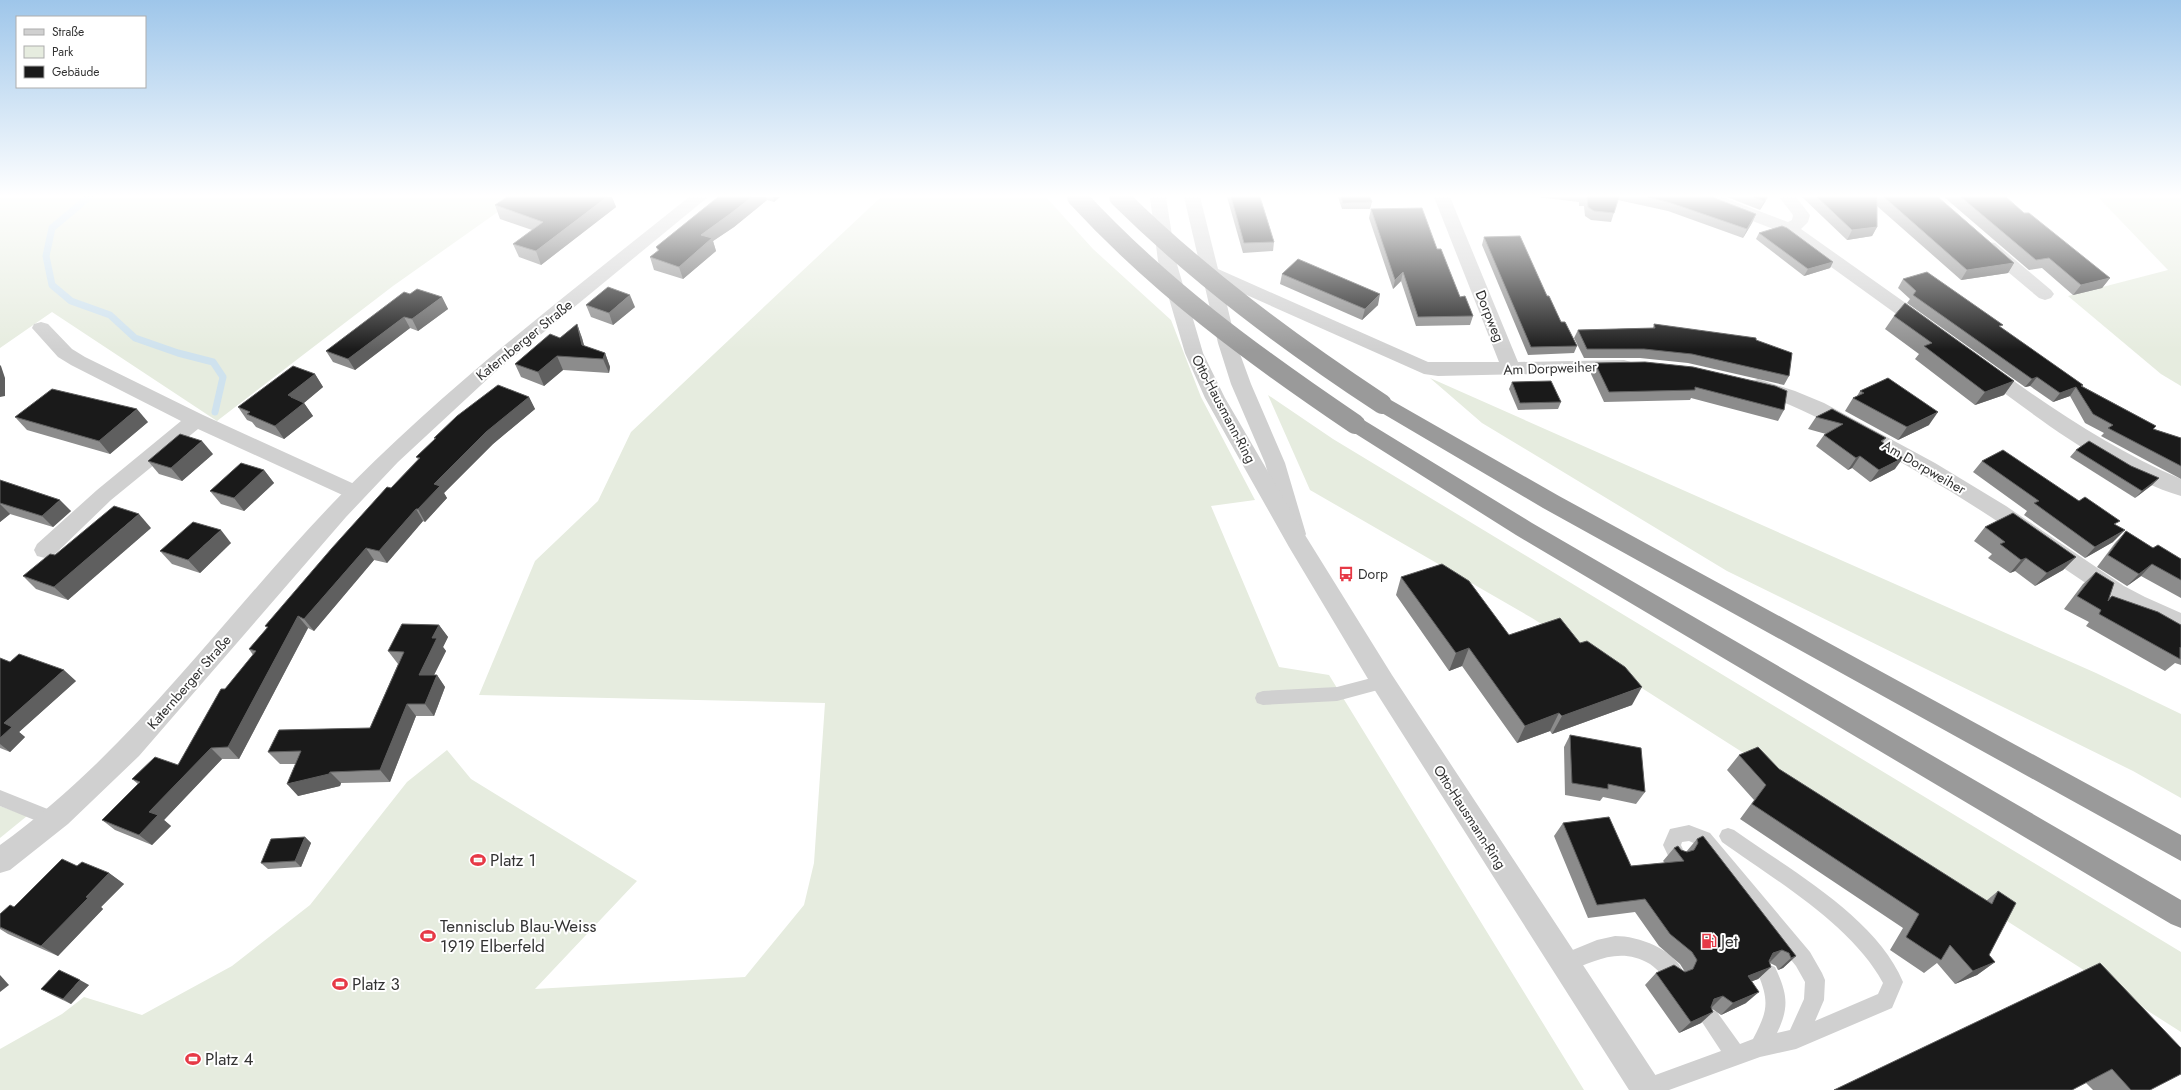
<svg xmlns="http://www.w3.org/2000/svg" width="2181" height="1090" font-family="Jost,sans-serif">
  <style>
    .green { fill: #e6ecdf }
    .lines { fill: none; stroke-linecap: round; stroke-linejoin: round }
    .stream { stroke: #cfe2ee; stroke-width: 7 }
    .service { fill: #d0d0d0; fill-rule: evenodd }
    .minor { fill: #d0d0d0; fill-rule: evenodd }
    .tertiary { fill: #d0d0d0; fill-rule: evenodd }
    .motorway { fill: #9a9a9a; fill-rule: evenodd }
    .motorway-bridge { stroke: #9a9a9a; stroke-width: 20 }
    .wall { fill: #8c8c8c }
    .shaded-wall { fill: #5f5f5f }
    .building { fill: #1a1a1a; stroke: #5f5f5f }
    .labels { text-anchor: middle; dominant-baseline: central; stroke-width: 4; stroke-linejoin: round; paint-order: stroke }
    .street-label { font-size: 14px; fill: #333; stroke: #fff }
    .poi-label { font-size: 14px; fill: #333; stroke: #fff; text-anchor: start }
    .near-poi-label { font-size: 17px; fill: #333; stroke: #fff; text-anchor: start }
  </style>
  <rect width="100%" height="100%" fill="#fff"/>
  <g class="green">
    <polygon points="0,197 519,197 393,286 217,421 52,312 0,348"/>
    <polygon points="881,197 1046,197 1093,249 1171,320 1201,397 1255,500 1211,506 1279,667 1329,675 1584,1090 0,1090 0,1049 62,1014 84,997 142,1015 232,966 310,905 407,782 447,750 471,779 637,881 535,989 745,977 804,905 814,863 825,703 479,695 535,561 598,501 631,432"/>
    <polygon points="2098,197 2181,197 2181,386 2161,374 2068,296 2168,270"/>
    <polygon points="1430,378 2096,673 2181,714 2181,798 2133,771 1727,571 1482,423"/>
    <polygon points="1268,395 1333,439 2181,952 2181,1032 1532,618 1310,490"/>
    <polygon points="0,806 27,816 0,838"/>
  </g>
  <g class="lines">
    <polyline class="stream" points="89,197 52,228 46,256 52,285 71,301 110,315 135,338 178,353 213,362 223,377 215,412"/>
    <g class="service">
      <polygon points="1383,675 1389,677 1391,682 1389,687 1337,701 1263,705 1257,703 1255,698 1257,693 1263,691 1337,687"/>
      <polygon points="0,790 60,814 63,820 60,826 54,828 0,806"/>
      <path d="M1689,825L1710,833L1810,952L1822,973L1825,980L1824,1000L1815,1021L1878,994L1883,983C1852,925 1775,880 1722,842L1719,836L1722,830L1728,828L1734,830C1790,870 1876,917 1903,982L1892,1008L1796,1049L1760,1057L1669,1090H1636L1639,1081L1721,1051L1700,1019L1703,1012L1710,1009L1717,1012L1740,1044L1753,1039C1767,1012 1770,1003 1758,974L1761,967L1768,964L1775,967C1787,993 1790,1006 1777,1033L1790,1030L1804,999L1805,982L1796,966L1698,845L1689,841L1682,842L1681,845L1686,856L1683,862L1677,864L1671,862L1663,845L1670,829Z"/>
      <path d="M1615,936C1639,936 1674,949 1684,973L1681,980L1674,983C1664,979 1659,970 1650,964C1620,946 1594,961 1565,973L1558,970L1555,963L1558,956L1597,940Z"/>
    </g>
    <g class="minor">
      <polygon points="1184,197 1200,197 1218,269 1428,362 1499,362 1434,197 1450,197 1518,362 1624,360 1631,362 1634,366 1631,370 1624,372 1438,376 1424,374 1222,284 1236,343 1251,384 1285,463 1306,534 1303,540 1295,542 1287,540 1265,463 1231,384 1218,343"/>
      <polygon points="1698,197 1722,197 1788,222 1792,220 1793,215 1779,197 1796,197 1810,215 1808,222 1801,229 1931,321 1933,325 1931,329 1924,331 1917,329 1784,233 1700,201"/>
      <polygon points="1989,242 1995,243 2051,290 2054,294 2051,298 2045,300 2039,298 1983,251 1980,247 1983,243"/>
      <polygon points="41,322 48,324 72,349 85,357 203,415 363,488 367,493 363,498 356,501 349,498 198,429 111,500 53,556 45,558 37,556 34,550 37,544 97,490 181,421 71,365 58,357 32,328 34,324"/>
      <path d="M1986,364L1993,366C2052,409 2113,450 2181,479V496C2112,475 2036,417 1979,374L1976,370L1979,366Z"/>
      <path d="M1758,379L1795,391L1824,403L1935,463L2006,506L2124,586L2145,597L2181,613V631C2115,609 2063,567 2007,528C1962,497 1915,470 1867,443C1829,423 1792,403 1751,391L1748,386L1751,381Z"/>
    </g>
    <g class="tertiary">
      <path d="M689,197H708L494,373L398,462L346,517L139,756L68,824L10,870L0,873V845C130,752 222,619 332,504C441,390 567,295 689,197Z"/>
      <polygon points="1150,197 1166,197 1176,261 1203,353 1225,398 1305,535 1392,675 1658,1079 1662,1090 1629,1090 1374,689 1289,547 1205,398 1185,353 1158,261"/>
    </g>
    <g class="motorway">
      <polygon points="1382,397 1389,399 1559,496 2181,835 2181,861 1543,508 1375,409 1372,404 1375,399"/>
      <polygon points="1355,417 1362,419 1532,523 2181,900 2181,928 2171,924 1516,535 1348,429 1345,424 1348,419"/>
    </g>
    <g class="motorway-bridge">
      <path d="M1077,197C1161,288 1253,355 1355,424"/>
      <path d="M1119,197C1199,276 1288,342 1382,404"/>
    </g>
  </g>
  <g class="wall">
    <polygon points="507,197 612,197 616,207 541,265 519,257 513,244 532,230 500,219 495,205"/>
    <polygon points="718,197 780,197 774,202 767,200 734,227 713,241 716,251 683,279 654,270 650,257 658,251 656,247"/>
    <polygon points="1227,197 1260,197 1274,242 1273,251 1243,253"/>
    <polygon points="1338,197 1370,197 1372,202 1370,209 1342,209"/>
    <polygon points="1537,197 1712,197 1756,214 1752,223 1743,238 1668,211 1618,200 1611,222 1591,220 1585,216 1584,206 1579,206 1579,202"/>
    <polygon points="1727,197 1768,197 1760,210"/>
    <polygon points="1802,197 1938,197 2014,263 2008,273 1961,280 1877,206 1877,227 1872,236 1847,240"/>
    <polygon points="1944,197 2006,197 2024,213 2110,278 2102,288 2073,295 2042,268 2029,270"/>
    <polygon points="1371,209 1437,249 1460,297 1473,316 1470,325 1416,326 1401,281 1393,289 1369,218"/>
    <polygon points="1759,233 1833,262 1830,268 1804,276 1756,239"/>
    <polygon points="1484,237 1547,296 1561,322 1577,346 1574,353 1528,355 1482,245"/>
    <polygon points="1282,274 1378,305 1362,320 1280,284"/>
    <polygon points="1903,279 2001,328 2083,385 2082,386 2156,426 2154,429 2181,438 2181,479 2101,436 2104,433 2085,423 2070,396 2053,402 2030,386 2025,387 1907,303 1910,299 1898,288"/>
    <polygon points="410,294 442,297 448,309 418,331 410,328 355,370 333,362 326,351"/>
    <polygon points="586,305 635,307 613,325 591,317"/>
    <polygon points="1894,316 2014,381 2004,395 1975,405 1915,359 1919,354 1885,329"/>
    <polygon points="577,324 582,338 584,346 605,353 610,367 609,373 563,370 544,386 521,377 515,364 560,338"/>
    <polygon points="1654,324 1756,340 1789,376 1784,385 1688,363 1640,358 1584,358 1574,338 1578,330 1653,328"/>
    <polygon points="1645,362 1784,410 1778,421 1691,398 1690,400 1604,402 1591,374 1595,363"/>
    <polygon points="315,374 323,387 304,403 313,416 284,439 256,427 252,422 247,420 238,407"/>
    <polygon points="1888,378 1929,425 1898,440 1845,411 1853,398 1857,396 1860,391"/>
    <polygon points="1512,382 1561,402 1558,409 1518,410 1509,389"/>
    <polygon points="529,397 535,409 493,444 444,493 447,498 425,522 423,521 387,563 374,560 314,631 308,628 239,759 222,759 164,820 171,826 152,845 115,830 102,820 138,784 132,779 178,765 225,689 253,655 249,649 267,628 265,626 391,488 418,459 416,457 435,439 434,438"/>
    <polygon points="1832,409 1886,438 1883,442 1895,469 1870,482 1852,468 1848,470 1816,446 1824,435 1826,434 1808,429 1816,417"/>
    <polygon points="15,417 148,422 110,454 27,430"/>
    <polygon points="2076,450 2131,466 2159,478 2152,485 2135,498 2070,457"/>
    <polygon points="213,454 182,481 159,474 148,461"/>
    <polygon points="1982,461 2116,525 2113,542 2085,558 2024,515 2027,511 1973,472"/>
    <polygon points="264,470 274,483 244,511 221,504 210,491"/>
    <polygon points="0,480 71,511 53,527 10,514 0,522"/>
    <polygon points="1985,527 2076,557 2063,570 2035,586 2015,571 2010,573 1988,558 1992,554 1974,541"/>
    <polygon points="151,528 68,600 36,589 23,576 55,555"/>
    <polygon points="2126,531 2153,548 2181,559 2181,598 2141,576 2127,586 2097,567 2115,543"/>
    <polygon points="231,543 200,573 172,564 160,551"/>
    <polygon points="2096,572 2109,598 2112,596 2181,625 2181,665 2175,663 2165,671 2086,626 2089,622 2064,609 2083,584"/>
    <polygon points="1401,577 1509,635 1580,643 1632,705 1552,734 1550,731 1517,743 1462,666 1449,671 1396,595"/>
    <polygon points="439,625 448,637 443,647 446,651 434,675 437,675 445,687 434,716 416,716 390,782 341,783 340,786 298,796 296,764 280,764 268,752 370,728 398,664 388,651"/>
    <polygon points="0,658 10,662 76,681 19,732 25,737 10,752 0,748"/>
    <polygon points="1570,735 1645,792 1636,804 1603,797 1600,801 1565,795 1564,747"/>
    <polygon points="1739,755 1779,769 1986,901 1998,891 1989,955 1995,962 1977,975 1955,984 1937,963 1924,973 1890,950 1903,928 1740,819 1754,800 1727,770"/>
    <polygon points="1563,823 1631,866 1665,863 1663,861 1674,848 1686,852 1697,839 1796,956 1783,968 1778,970 1776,966 1770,963 1771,967 1758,979 1752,981 1746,1003 1721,1015 1711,1008 1701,1023 1679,1033 1645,985 1656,973 1685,972 1680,964 1659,946 1635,912 1588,918 1554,836"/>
    <polygon points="305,837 311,843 301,867 268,869 261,863"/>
    <polygon points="77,866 109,873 124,884 101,907 103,909 58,956 8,934 0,929 0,914 14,907"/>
    <polygon points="2100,963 2150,1090 2093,1090 2086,1083"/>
    <polygon points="89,985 71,1004 50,994 41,989"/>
  </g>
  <g class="shaded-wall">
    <polygon points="607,197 612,197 616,207 541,265 536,251"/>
    <polygon points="752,197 766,197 767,200 734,227 713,241 716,251 683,279 679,267 701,235"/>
    <polygon points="773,197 780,197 774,202"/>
    <polygon points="1767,197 1768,197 1760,210 1764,201"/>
    <polygon points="1756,214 1752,223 1743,238 1747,229"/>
    <polygon points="1877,227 1872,236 1847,240 1852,230"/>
    <polygon points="1833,262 1830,268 1804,276 1808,269"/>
    <polygon points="2014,263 2008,273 1961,280 1967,270"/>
    <polygon points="1403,272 1401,281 1393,289 1395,280"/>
    <polygon points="2110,278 2102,288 2073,295 2081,285"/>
    <polygon points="1380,294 1378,305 1362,320 1365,309"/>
    <polygon points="630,295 635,307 613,325 609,313"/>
    <polygon points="442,297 448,309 418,331 412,319"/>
    <polygon points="404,317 410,328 355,370 348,359"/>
    <polygon points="577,324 582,338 588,359 582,345"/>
    <polygon points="605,353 610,367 609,373 603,359"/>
    <polygon points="557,356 563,370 544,386 538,372"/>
    <polygon points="0,365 1,366 5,378 5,396 0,397"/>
    <polygon points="315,374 323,387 299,407 304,403 313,416 284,439 275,426 288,395"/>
    <polygon points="2037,377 2030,386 2025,387 2032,379"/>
    <polygon points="2014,381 2004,395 1975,405 1985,392"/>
    <polygon points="2076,387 2070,396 2053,402 2060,393"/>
    <polygon points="529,397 535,409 493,444 444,493 447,498 425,522 418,509 434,484 486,432"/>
    <polygon points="137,409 148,422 110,454 99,441"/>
    <polygon points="1938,412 1929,425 1898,440 1907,427"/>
    <polygon points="202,441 213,454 182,481 171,468"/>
    <polygon points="1860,456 1852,468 1848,470 1856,458"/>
    <polygon points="1903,458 1895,469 1870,482 1879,470"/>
    <polygon points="264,470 274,483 244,511 234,498"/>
    <polygon points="2159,478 2152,485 2135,498 2142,491"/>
    <polygon points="60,500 71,511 53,527 42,516"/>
    <polygon points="0,504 10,514 0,522"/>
    <polygon points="416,509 423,521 387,563 379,551"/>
    <polygon points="139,514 151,528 68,600 54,587"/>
    <polygon points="221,530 231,543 200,573 188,560"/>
    <polygon points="2125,530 2113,542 2085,558 2095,547"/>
    <polygon points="366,548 374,560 314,631 304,619"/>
    <polygon points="2076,557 2063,570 2035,586 2047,573"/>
    <polygon points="2026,558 2015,571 2010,573 2021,560"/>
    <polygon points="2152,564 2141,576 2127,586 2139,574"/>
    <polygon points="298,616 308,628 239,759 228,747"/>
    <polygon points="439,625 448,637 443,647 446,651 428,687 419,675 432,638"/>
    <polygon points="1469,648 1462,666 1449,671 1456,653"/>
    <polygon points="64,670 76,681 19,732 25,737 10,752 0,744 0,738 4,723"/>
    <polygon points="437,675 445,687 434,716 425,704"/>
    <polygon points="1642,687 1632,705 1552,734 1562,716"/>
    <polygon points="407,704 416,716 390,782 380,770"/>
    <polygon points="1559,713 1550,731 1517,743 1525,726"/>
    <polygon points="211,748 222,759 164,820 171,826 152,845 139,835 149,812"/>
    <polygon points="330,772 341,783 340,786 298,796 287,784"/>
    <polygon points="305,837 311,843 301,867 295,861"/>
    <polygon points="109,873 124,884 101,907 103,909 58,956 41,946"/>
    <polygon points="1782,950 1769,963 1773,953"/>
    <polygon points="1796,956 1783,968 1778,970 1791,958"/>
    <polygon points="1995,962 1977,975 1955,984 1973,971"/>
    <polygon points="1771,967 1758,979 1735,988 1748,976"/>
    <polygon points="0,975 9,985 0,992"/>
    <polygon points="80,980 89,985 71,1004 63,999"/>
    <polygon points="1759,992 1746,1003 1721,1015 1733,1003"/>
    <polygon points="1723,996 1711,1008 1714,999"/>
    <polygon points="1713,1012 1701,1023 1679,1033 1691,1022"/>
  </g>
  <g class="building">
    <polygon points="507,197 607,197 536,251 513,244 543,222 495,205"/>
    <polygon points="718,197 752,197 730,214 701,235 712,238 679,267 650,257 659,250 656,247"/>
    <polygon points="1231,197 1260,197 1274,242 1244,243"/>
    <polygon points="1341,197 1370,197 1372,202 1343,203"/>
    <polygon points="1587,197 1619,197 1614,213 1594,211 1588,207"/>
    <polygon points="1648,197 1712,197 1756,214 1747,229 1671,203"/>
    <polygon points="1754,197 1767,197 1764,201"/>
    <polygon points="1817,197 1877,197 1877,227 1852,230"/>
    <polygon points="1884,197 1938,197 2014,263 1967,270"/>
    <polygon points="1961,197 2006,197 2024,213 2029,213 2110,278 2081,285 2049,258 2036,260"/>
    <polygon points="1422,208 1437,249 1441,249 1460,297 1465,296 1473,316 1418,317 1403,272 1395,280 1371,209"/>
    <polygon points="1782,226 1787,228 1833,262 1808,269 1759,233"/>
    <polygon points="1520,236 1547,296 1549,296 1561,322 1565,322 1577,346 1531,347 1484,237"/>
    <polygon points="1298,259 1380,294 1365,309 1282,274"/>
    <polygon points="1927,272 2003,325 1999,326 2083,385 2081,386 2156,426 2153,429 2181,438 2181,466 2108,428 2113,425 2093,414 2076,387 2060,393 2037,377 2032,379 1913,295 1916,291 1903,279"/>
    <polygon points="608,287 630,295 609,313 586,305"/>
    <polygon points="417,289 442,297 412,319 404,317 348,359 326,351 404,292 410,294"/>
    <polygon points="1905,303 2014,381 1985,392 1924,346 1932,343 1894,316"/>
    <polygon points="577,324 582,345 605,353 603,359 557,356 538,372 515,364 550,334 560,338"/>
    <polygon points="1654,324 1756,338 1756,340 1792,353 1789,376 1692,354 1644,349 1587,349 1578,330 1655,328"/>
    <polygon points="1645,362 1693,367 1775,386 1787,391 1784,410 1695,387 1695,390 1609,392 1595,363"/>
    <polygon points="293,366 315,374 288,395 292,397 291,397 304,403 275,426 247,414 250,412 238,407"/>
    <polygon points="1888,378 1938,412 1907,427 1853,398 1864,393 1860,391"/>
    <polygon points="1551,381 1561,402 1520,403 1512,382"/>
    <polygon points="498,385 529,397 486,432 434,484 440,486 418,509 416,509 379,551 366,548 304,619 298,616 228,747 211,748 149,812 158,815 139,835 102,820 140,782 132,779 155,757 178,765 221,689 225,689 256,651 249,649 268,627 265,626 332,548 387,487 391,488 420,458 416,457 436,438 434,438 457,416"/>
    <polygon points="52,389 137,409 99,441 15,417"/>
    <polygon points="1832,409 1886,438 1881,441 1903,458 1879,470 1860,456 1856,458 1824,435 1843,424 1816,417"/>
    <polygon points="180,434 202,441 171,468 148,461"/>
    <polygon points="2089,441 2131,466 2159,478 2142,491 2076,450"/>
    <polygon points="2003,450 2079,501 2085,497 2120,521 2114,524 2125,530 2095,547 2034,503 2039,501 1982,461"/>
    <polygon points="241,463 264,470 234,498 210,491"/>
    <polygon points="0,480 60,500 42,516 0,503"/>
    <polygon points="114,506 139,514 54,587 23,576 50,554 55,555"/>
    <polygon points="2013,513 2076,557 2047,573 2026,558 2021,560 2000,544 2005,542 1985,527"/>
    <polygon points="193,522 221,530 188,560 160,551"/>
    <polygon points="2126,531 2153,548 2158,545 2181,559 2181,580 2152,564 2139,574 2108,555"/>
    <polygon points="1442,564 1469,581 1509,635 1560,618 1580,643 1587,641 1625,667 1642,687 1562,716 1559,713 1525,726 1469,648 1456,653 1401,577"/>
    <polygon points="2096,572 2114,583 2108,601 2112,596 2158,612 2181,625 2181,648 2180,647 2180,659 2099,614 2101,610 2077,596"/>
    <polygon points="402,624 439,625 432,638 437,638 419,675 437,675 425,704 407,704 380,770 330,772 329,774 287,784 301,751 268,752 279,730 370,728 404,652 388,651"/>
    <polygon points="19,654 64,670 4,723 12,727 0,738 0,658 10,662"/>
    <polygon points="1570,735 1641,748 1645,792 1608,784 1608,789 1572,783"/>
    <polygon points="1758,747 1779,769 1992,904 1998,891 2016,903 1989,955 1995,962 1973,971 1950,945 1941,960 1906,937 1919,914 1752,804 1766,785 1739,755"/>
    <polygon points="1609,817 1631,866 1684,861 1674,848 1678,846 1681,850 1687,852 1694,850 1698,843 1697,839 1703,836 1796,956 1791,958 1789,953 1782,950 1773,953 1769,961 1771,967 1748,976 1759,992 1733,1003 1723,996 1714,999 1711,1007 1713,1012 1691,1022 1656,973 1674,965 1685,972 1693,969 1697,960 1692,952 1670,934 1645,899 1597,905 1563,823"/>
    <polygon points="305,837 295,861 261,863 271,839"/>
    <polygon points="62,859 77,866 82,862 109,873 86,897 88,898 41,946 0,927 0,914 10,905 14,907"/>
    <polygon points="2100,963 2181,1048 2181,1074 2150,1090 2131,1090 2112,1069 2072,1090 1834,1090"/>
    <polygon points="59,970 80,980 63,999 41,989"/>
  </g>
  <linearGradient id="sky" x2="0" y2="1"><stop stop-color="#9ec6ea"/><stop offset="0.56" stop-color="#fff"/><stop offset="1" stop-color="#fff" stop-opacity="0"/></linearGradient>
  <rect width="2181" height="350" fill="url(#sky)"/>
  <defs>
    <symbol id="bus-bare" viewBox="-9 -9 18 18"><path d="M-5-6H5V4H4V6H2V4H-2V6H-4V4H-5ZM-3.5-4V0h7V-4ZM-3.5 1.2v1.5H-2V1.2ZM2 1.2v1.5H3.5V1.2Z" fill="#e63946" stroke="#fff" stroke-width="2.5" paint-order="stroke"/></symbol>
    <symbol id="stadium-bare" viewBox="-9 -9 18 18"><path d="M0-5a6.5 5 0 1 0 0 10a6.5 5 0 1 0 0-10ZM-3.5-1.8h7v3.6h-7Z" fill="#e63946" stroke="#fff" stroke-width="2.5" paint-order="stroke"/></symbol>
    <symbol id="fuel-bare" viewBox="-9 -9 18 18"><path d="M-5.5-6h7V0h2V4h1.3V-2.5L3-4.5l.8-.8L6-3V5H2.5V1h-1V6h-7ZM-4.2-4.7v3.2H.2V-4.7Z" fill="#e63946" stroke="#fff" stroke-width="2.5" paint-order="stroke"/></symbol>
  </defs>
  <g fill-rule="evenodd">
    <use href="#bus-bare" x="1335" y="563" width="22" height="22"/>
    <use href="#stadium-bare" x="467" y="849" width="22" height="22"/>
    <use href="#stadium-bare" x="417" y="925" width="22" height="22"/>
    <use href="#fuel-bare" x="1698" y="930" width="22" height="22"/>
    <use href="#stadium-bare" x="329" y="973" width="22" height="22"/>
    <use href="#stadium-bare" x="182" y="1048" width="22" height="22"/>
  </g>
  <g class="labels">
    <g class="street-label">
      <text transform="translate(1490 316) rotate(68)">Dorpweg</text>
      <text transform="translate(524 340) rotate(-39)">Katernberger Straße</text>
      <text transform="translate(1550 368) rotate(-2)">Am Dorpweiher</text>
      <text transform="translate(1224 409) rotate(62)">Otto-Hausmann-Ring</text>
      <text transform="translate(1924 467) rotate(30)">Am Dorpweiher</text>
      <text transform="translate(189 682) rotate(-49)">Katernberger Straße</text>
      <text transform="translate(1470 817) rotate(57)">Otto-Hausmann-Ring</text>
    </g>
    <g class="poi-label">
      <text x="1358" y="574">Dorp</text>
    </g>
    <g class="near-poi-label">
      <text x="490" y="860">Platz 1</text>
      <text x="440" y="926">Tennisclub Blau-Weiss<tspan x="440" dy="20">1919 Elberfeld</tspan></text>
      <text x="1721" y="941">Jet</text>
      <text x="352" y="984">Platz 3</text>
      <text x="205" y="1059">Platz 4</text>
    </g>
  </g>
  <rect x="16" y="16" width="130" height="72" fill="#ffffff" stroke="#adadad"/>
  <rect x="24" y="29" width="20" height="6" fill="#d0d0d0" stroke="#adadad"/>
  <text x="52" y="36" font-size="12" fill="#333333">Straße</text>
  <rect x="24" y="46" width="20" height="12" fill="#e6ecdf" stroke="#adadad"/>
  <text x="52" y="56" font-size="12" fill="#333333">Park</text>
  <rect x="24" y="66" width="20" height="12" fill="#1a1a1a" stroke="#adadad"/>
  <text x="52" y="76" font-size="12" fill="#333333">Gebäude</text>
</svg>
